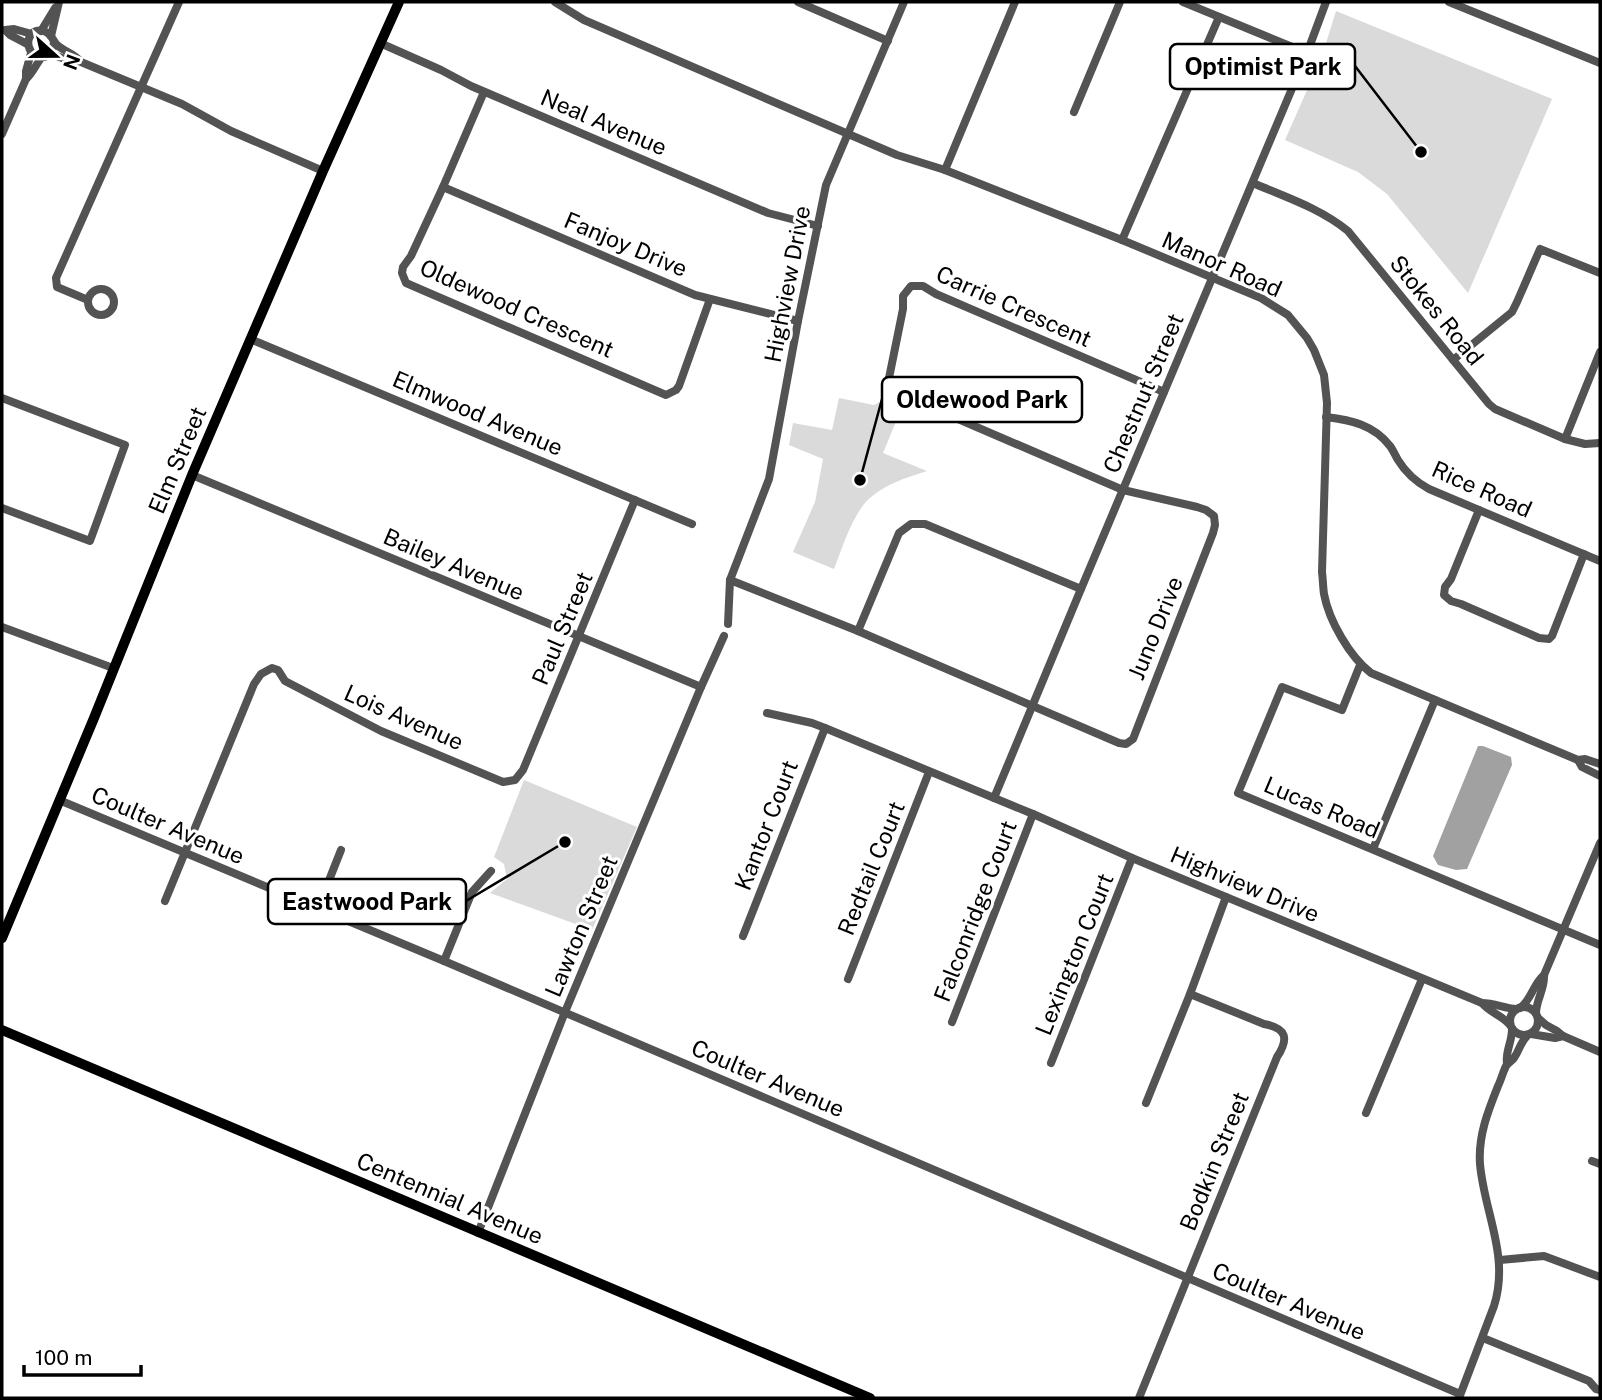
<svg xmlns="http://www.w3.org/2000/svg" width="1602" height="1400" font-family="'Public Sans',sans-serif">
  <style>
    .green { fill: #dadada }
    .water { fill: #a1a1a1 }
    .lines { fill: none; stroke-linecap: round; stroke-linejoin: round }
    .minor { stroke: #535353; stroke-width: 8 }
    .major { stroke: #000; stroke-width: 10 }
    .labels { text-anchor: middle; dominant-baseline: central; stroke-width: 6; stroke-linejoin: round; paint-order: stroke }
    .street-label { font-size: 23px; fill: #000; stroke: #fff }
    .leader { fill: none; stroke: #000; stroke-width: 2.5 }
    .callout-dot { fill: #000; stroke: #fff; stroke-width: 2.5 }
    .callout { fill: #fff; stroke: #000; stroke-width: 2.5 }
    .callout-label { font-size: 24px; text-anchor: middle; font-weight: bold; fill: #000 }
  </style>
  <rect width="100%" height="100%" fill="#fff"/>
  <g class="green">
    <polygon points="1336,11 1552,99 1468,293 1387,194 1358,172 1285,140 1322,56"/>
    <path d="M889,397L904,402L883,453L927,471C902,479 872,488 858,513C848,529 841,551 834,569L793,552L815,502L823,459L789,445L793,423L832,430L839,398L874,405Z"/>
    <polygon points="524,780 637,827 592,930 490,893 507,879 504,864 494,857"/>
  </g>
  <polygon class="water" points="1478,746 1483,746 1511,757 1512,765 1467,869 1456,870 1438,865 1433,856"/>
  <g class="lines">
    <g class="minor">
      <path d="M555,2L584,20L897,155L945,170L1122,240L1261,298L1288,315L1307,338L1314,350L1324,375L1327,403L1322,572C1323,580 1323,587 1324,594C1329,621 1350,657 1371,673L1578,760L1582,767L1600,776"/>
      <polyline points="798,2 888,41"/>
      <polyline points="904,2 826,185 798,321 769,479 730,580 858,631 1119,743 1126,744 1133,739 1213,533 1215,525 1214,516 1206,510 1197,507 1123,490 893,391 889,387 888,383 903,309 903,296 911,286 923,286 936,294 1164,392"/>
      <polyline points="1183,2 1307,53"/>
      <polyline points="1449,2 1600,63"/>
      <polyline points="41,31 55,8"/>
      <polyline points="51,36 59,2"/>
      <path d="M54,42L52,51L45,57L35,56C21,44 31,25 46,32C52,35 53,41 57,45C65,52 74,53 81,62L182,104L231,131L323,171"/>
      <polyline points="380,43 441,70 471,86 768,213 818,226"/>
      <polyline points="27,44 10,35 5,30 14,29 32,34"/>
      <path d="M49,54C61,56 69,63 81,62"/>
      <path d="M26,79C33,73 36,64 42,57"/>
      <polyline points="484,92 443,187 411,256 403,267 402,273 406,283 666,395 676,390 679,386 710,299"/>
      <polyline points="1074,112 1120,2"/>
      <polyline points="2,134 26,79 26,71 31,53"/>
      <polyline points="945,170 1015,2"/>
      <path d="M1253,183C1285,197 1320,208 1348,231L1489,404L1495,409L1565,439L1585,444L1600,443"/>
      <polyline points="443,187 695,295 798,321"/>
      <polyline points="1122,240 1219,17"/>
      <circle cx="101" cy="302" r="13"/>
      <polyline points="88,300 57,287 56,278 179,2"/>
      <polyline points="250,339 692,524"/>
      <polyline points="1453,360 1512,312 1517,302 1540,249 1600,273"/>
      <polyline points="2,398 125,445 90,541 2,508"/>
      <path d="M1326,417C1351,420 1374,425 1390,446C1393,450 1395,455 1398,460C1406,473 1416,482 1429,489L1600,561"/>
      <polyline points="1565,439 1600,352"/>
      <polyline points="192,475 701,687"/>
      <polyline points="1479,510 1451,579 1445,587 1444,595 1451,601 1461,604 1539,638 1549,639 1552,636 1584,554"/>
      <polyline points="728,624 730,580"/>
      <polyline points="2,627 113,668"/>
      <polyline points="858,631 899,533 911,524 925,524 1081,589"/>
      <polyline points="1360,665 1342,710 1282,687 1238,793 1600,945"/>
      <path d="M767,713L812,723L825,728L1033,814L1132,858L1482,1003C1490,1013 1502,1015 1510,1025"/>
      <polyline points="1578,760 1585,759 1600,764"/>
      <polyline points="994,798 1081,589 1307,53 1326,2"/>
      <polyline points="59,800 444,961 1460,1394"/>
      <polyline points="1373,849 1435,700"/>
      <polyline points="165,901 254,684 261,674 272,668 278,670 285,681 381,731 503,782 515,780 523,770 635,500"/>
      <polyline points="318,908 341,850"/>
      <polyline points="743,936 825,728"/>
      <polyline points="444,961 472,892 491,871"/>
      <polyline points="848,979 929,772"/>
      <path d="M1482,1003C1494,1003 1504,1008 1516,1009"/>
      <circle cx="1524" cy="1021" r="14"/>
      <path d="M1520,1008C1532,999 1533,984 1544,975"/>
      <path d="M1536,1013C1536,1000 1545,989 1544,975L1600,843"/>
      <polyline points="1538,1018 1546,1025 1557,1031 1563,1036 1600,1052"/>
      <polyline points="952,1022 1033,814"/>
      <polyline points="1531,1034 1555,1038 1563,1036"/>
      <polyline points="1051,1063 1132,858"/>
      <path d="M1507,1064C1505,1051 1512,1043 1512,1029"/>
      <polyline points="1146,1103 1190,994 1226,897"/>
      <polyline points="1366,1113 1422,979"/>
      <polyline points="1592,1161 1600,1164"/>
      <polyline points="478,1233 565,1012 701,687 724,636"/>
      <polyline points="1500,1260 1544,1256 1600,1277"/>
      <polyline points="1483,1338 1589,1381 1596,1389 1600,1390"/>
      <path d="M1139,1398L1277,1057C1289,1039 1287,1028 1264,1024L1190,994"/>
      <path d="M1459,1398L1494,1306C1510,1256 1484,1212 1480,1164C1478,1136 1488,1111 1498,1086C1501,1080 1503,1072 1506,1066C1508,1063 1512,1061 1514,1058C1519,1051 1520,1043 1527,1036"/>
    </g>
    <g class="major">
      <polyline points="2,938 94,718 192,475 323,171 399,2"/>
      <polyline points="2,1030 870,1398"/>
    </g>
  </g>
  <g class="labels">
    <g class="street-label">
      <text transform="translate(604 122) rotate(23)">Neal Avenue</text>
      <text transform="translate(626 244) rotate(23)">Fanjoy Drive</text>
      <text transform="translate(1222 264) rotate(24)">Manor Road</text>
      <text transform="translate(787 284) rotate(-79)">Highview Drive</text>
      <text transform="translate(1014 306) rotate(24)">Carrie Crescent</text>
      <text transform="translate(517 308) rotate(24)">Oldewood Crescent</text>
      <text transform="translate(1437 310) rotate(51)">Stokes Road</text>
      <text transform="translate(1143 393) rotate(-67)">Chestnut Street</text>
      <text transform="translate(478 413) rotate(23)">Elmwood Avenue</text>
      <text transform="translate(177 460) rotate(-67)">Elm Street</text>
      <text transform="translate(1482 489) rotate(24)">Rice Road</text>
      <text transform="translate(454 564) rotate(23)">Bailey Avenue</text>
      <text transform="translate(562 628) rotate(-67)">Paul Street</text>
      <text transform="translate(1155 628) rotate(-68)">Juno Drive</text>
      <text transform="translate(404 717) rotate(24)">Lois Avenue</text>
      <text transform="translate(1322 807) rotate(23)">Lucas Road</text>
      <text transform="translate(168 825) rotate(23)">Coulter Avenue</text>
      <text transform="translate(766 825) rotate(-69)">Kantor Court</text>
      <text transform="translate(871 868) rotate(-68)">Redtail Court</text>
      <text transform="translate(1245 884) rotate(23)">Highview Drive</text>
      <text transform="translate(975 911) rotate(-69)">Falconridge Court</text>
      <text transform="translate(581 926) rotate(-67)">Lawton Street</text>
      <text transform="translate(1074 954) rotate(-68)">Lexington Court</text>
      <text transform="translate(768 1078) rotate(23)">Coulter Avenue</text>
      <text transform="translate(1214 1161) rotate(-68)">Bodkin Street</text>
      <text transform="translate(450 1198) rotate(23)">Centennial Avenue</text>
      <text transform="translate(1289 1301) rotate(23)">Coulter Avenue</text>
    </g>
  </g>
  <path class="leader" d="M1421 152L1355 66M860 480L882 399M565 842L466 901"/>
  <g class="callout-dot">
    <circle cx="1421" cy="152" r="7"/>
    <circle cx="860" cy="480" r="7"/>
    <circle cx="565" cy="842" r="7"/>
  </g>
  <g class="callout">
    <rect x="1170" y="44" width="185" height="45" rx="7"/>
    <rect x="882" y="377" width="200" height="45" rx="7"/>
    <rect x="268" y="879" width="198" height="45" rx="7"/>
  </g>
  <g class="callout-label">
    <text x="1263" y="75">Optimist Park</text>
    <text x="982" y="408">Oldewood Park</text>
    <text x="367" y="910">Eastwood Park</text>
  </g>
  <rect width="1602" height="1400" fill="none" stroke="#000000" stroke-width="7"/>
  <g transform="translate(56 56) rotate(111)" stroke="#ffffff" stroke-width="5" paint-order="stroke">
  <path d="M0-5L12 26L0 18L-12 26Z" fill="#000000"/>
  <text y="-10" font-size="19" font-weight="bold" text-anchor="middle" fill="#000000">N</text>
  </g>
  <path d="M24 1365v10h117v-10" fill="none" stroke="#000000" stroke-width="3.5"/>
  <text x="35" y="1365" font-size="21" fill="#000000" stroke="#ffffff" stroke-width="5" paint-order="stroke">100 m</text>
</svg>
